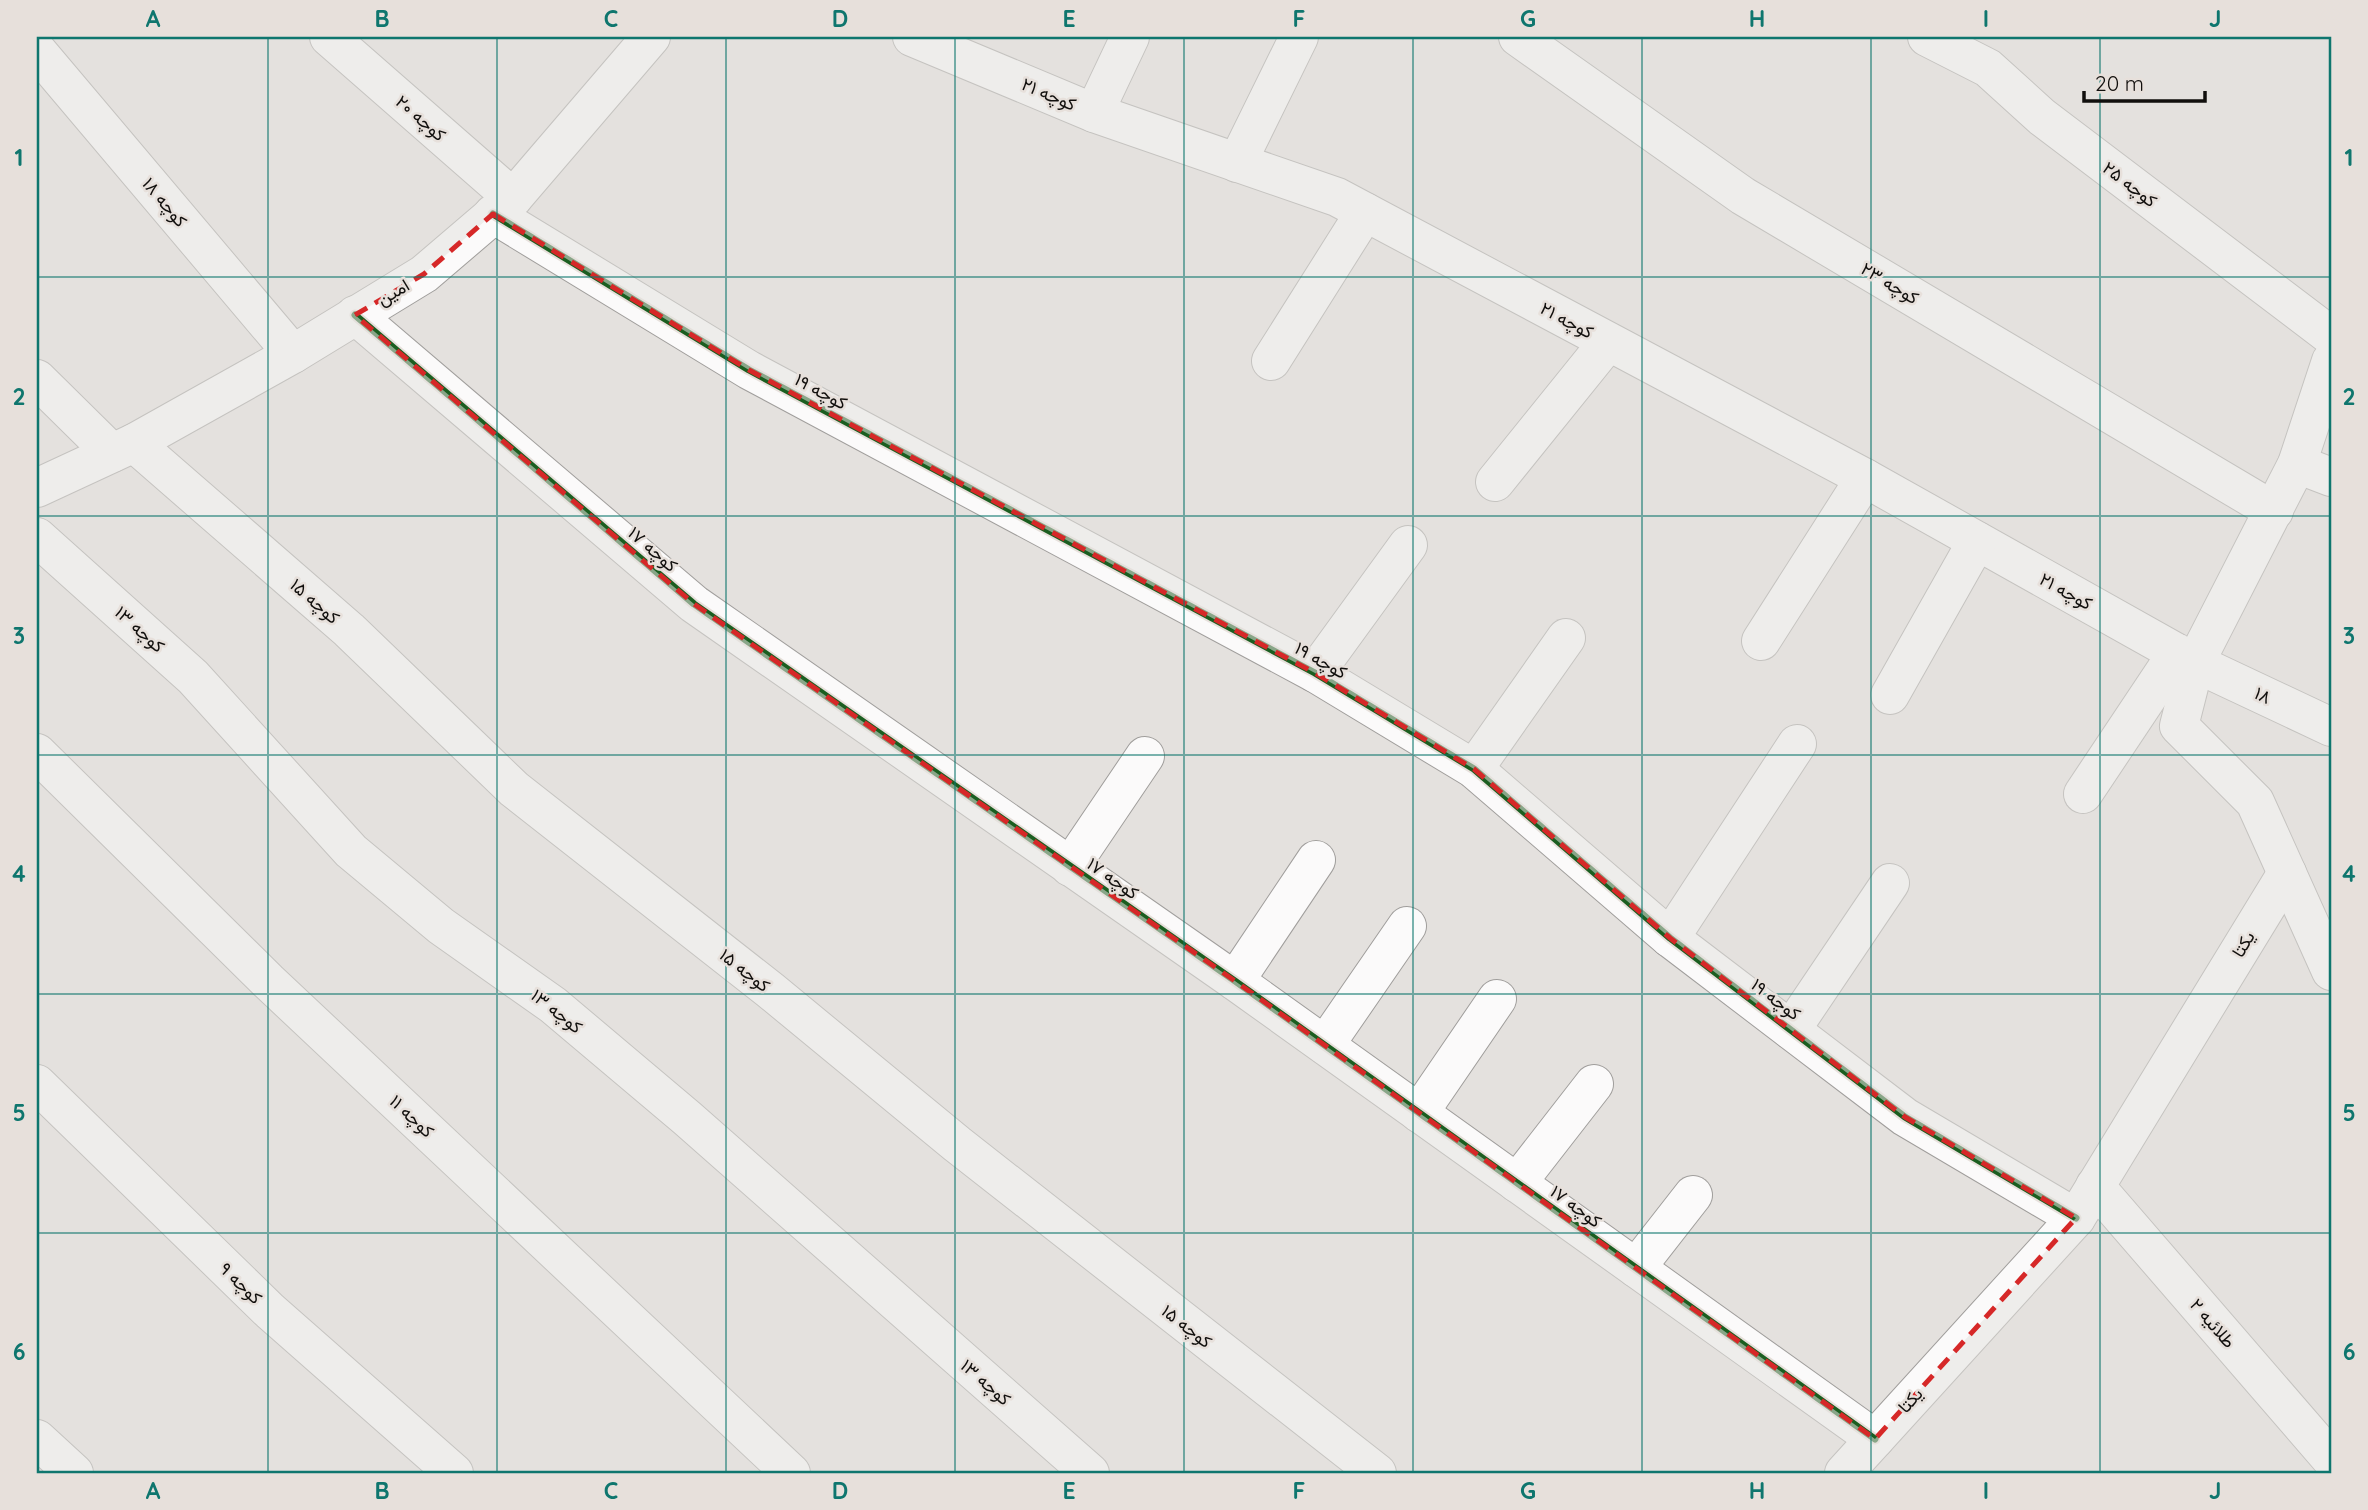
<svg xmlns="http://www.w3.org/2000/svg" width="2368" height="1510" font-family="Quicksand,Vazirmatn,sans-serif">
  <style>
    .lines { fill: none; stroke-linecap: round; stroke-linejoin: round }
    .minor-casing { stroke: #a09e9c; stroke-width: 40 }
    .minor { stroke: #fbfafa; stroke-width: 38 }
    .cycleway-casing { stroke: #e7e0db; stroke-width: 11 }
    .cycleway { stroke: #1b5e20; stroke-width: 7 }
    .marked { fill: none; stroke: #d62828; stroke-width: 5; stroke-dasharray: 14 9; stroke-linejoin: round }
    .grid { fill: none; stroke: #0f766e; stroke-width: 2; stroke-opacity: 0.55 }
    .labels { text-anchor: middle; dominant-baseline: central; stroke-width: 5; stroke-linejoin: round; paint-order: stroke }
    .street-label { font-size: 18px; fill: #110f0d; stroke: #e7e0db }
    .neatline { fill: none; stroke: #0f766e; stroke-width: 2.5 }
    .grid-label { font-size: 23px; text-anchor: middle; font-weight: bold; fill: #0f766e }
  </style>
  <rect width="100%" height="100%" fill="#e4e1de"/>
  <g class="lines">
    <defs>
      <g id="minor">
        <polyline points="329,37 513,198"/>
        <polyline points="912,37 1094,113 1337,197 1865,478 2195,663 2331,727"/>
        <polyline points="1518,37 1743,196 2274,511"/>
        <polyline points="1927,37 1988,68 2042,117 2331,336"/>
        <polyline points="37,51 293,354"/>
        <polyline points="1094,113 1130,37"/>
        <polyline points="1237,163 1299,37"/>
        <polyline points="493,214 749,370 1315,673 1474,769 1670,938 1905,1117 2076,1218"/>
        <polyline points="355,315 694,604 1235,981 1875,1439"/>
        <polyline points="1271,361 1365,212"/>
        <polyline points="2331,361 2297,464 2195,663 2179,726 2255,802 2331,971"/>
        <polyline points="37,379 112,453"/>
        <polyline points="134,443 349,630 514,789 770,990 957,1144 1377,1473"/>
        <polyline points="2297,464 2331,477"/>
        <polyline points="1495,482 1608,342"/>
        <polyline points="37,488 134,443 293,354 424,274 513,198 651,37"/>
        <polyline points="37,537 193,677 351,851 441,926 553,1005 687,1118 1090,1473"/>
        <polyline points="1761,641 1865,478"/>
        <polyline points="1315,673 1408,545"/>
        <polyline points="1890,695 1977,541"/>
        <polyline points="37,753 268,981 791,1473"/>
        <polyline points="1474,769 1566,638"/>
        <polyline points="2083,794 2177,653"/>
        <polyline points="1070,867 1145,756"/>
        <polyline points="1670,938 1797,744"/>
        <polyline points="1235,981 1316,860"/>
        <polyline points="1791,1030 1890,883"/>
        <polyline points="1325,1045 1407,926"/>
        <polyline points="37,1084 270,1311 454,1473"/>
        <polyline points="1419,1113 1497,999"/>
        <polyline points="1517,1183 1594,1084"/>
        <polyline points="2095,1186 2331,1459"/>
        <polyline points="1636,1268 1693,1195"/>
        <polyline points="37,1439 74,1473"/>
        <polyline points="1844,1473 2076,1218 2287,873"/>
      </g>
    </defs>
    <use href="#minor" class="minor-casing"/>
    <use href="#minor" class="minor"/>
    <defs>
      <g id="cycleway">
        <polyline points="493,214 749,370 1315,673 1474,769 1670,938 1905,1117 2076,1218"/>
        <polyline points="355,315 694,604 1235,981 1875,1439"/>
      </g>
    </defs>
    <use href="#cycleway" class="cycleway-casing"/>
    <use href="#cycleway" class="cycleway"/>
  </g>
  <path d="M0 0H2368V1510H0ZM493,214L749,370L1315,673L1474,769L1670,938L1905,1117L2076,1218L1875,1439L1235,981L694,604L355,315L424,274Z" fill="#e4e1de" fill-opacity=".55" fill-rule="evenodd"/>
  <path class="marked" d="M493,214L749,370L1315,673L1474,769L1670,938L1905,1117L2076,1218L1875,1439L1235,981L694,604L355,315L424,274Z"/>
  <path class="grid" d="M268,37V1473M497,37V1473M726,37V1473M955,37V1473M1184,37V1473M1413,37V1473M1642,37V1473M1871,37V1473M2100,37V1473M37,277H2331M37,516H2331M37,755H2331M37,994H2331M37,1233H2331"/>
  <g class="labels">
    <g class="street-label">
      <text transform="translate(1049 94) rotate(23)">کوچه ۲۱</text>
      <text transform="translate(421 118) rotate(41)">کوچه ۲۰</text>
      <text transform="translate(2130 184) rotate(37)">کوچه ۲۵</text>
      <text transform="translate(165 202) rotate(50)">کوچه ۱۸</text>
      <text transform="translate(1890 283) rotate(31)">کوچه ۲۳</text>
      <text transform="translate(393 292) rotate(-31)">امین</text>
      <text transform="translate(1567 320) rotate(28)">کوچه ۲۱</text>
      <text transform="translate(821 391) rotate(28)">کوچه ۱۹</text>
      <text transform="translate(653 549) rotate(41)">کوچه ۱۷</text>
      <text transform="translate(2066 591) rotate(29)">کوچه ۲۱</text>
      <text transform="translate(315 601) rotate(41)">کوچه ۱۵</text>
      <text transform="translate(140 629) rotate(42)">کوچه ۱۳</text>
      <text transform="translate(1321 660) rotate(29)">کوچه ۱۹</text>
      <text transform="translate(2263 695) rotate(25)">۱۸</text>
      <text transform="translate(1113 878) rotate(35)">کوچه ۱۷</text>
      <text transform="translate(2243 944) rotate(-59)">یکتا</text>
      <text transform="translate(745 970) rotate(38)">کوچه ۱۵</text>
      <text transform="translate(1776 999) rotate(37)">کوچه ۱۹</text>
      <text transform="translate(557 1011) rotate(38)">کوچه ۱۳</text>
      <text transform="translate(412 1116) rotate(43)">کوچه ۱۱</text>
      <text transform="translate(1576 1206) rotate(36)">کوچه ۱۷</text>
      <text transform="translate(241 1283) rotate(44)">کوچه ۹</text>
      <text transform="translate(2213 1323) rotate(49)">طلائیه ۲</text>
      <text transform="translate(1187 1326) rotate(38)">کوچه ۱۵</text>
      <text transform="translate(986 1382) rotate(41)">کوچه ۱۳</text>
      <text transform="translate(1910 1400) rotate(-48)">یکتا</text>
    </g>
  </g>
  <rect width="2368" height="1510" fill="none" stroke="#e7e0db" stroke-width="77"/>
  <path d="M2084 91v10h121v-10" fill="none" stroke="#110f0d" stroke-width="3.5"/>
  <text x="2095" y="91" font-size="21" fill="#110f0d" stroke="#e7e0db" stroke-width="5" paint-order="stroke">20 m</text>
  <rect x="38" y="38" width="2292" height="1434" class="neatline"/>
  <g class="grid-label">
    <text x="153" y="27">A</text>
    <text x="382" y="27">B</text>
    <text x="611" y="27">C</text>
    <text x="840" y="27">D</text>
    <text x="1069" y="27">E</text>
    <text x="1299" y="27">F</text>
    <text x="1528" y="27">G</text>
    <text x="1757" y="27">H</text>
    <text x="1986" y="27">I</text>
    <text x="2215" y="27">J</text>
    <text x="19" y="166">1</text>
    <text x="2349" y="166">1</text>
    <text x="19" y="405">2</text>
    <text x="2349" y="405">2</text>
    <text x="19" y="644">3</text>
    <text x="2349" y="644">3</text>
    <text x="19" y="882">4</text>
    <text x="2349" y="882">4</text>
    <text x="19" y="1121">5</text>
    <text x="2349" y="1121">5</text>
    <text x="19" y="1360">6</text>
    <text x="2349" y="1360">6</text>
    <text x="153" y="1499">A</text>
    <text x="382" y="1499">B</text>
    <text x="611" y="1499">C</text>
    <text x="840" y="1499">D</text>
    <text x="1069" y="1499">E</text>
    <text x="1299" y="1499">F</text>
    <text x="1528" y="1499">G</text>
    <text x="1757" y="1499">H</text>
    <text x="1986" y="1499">I</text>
    <text x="2215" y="1499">J</text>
  </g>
</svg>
